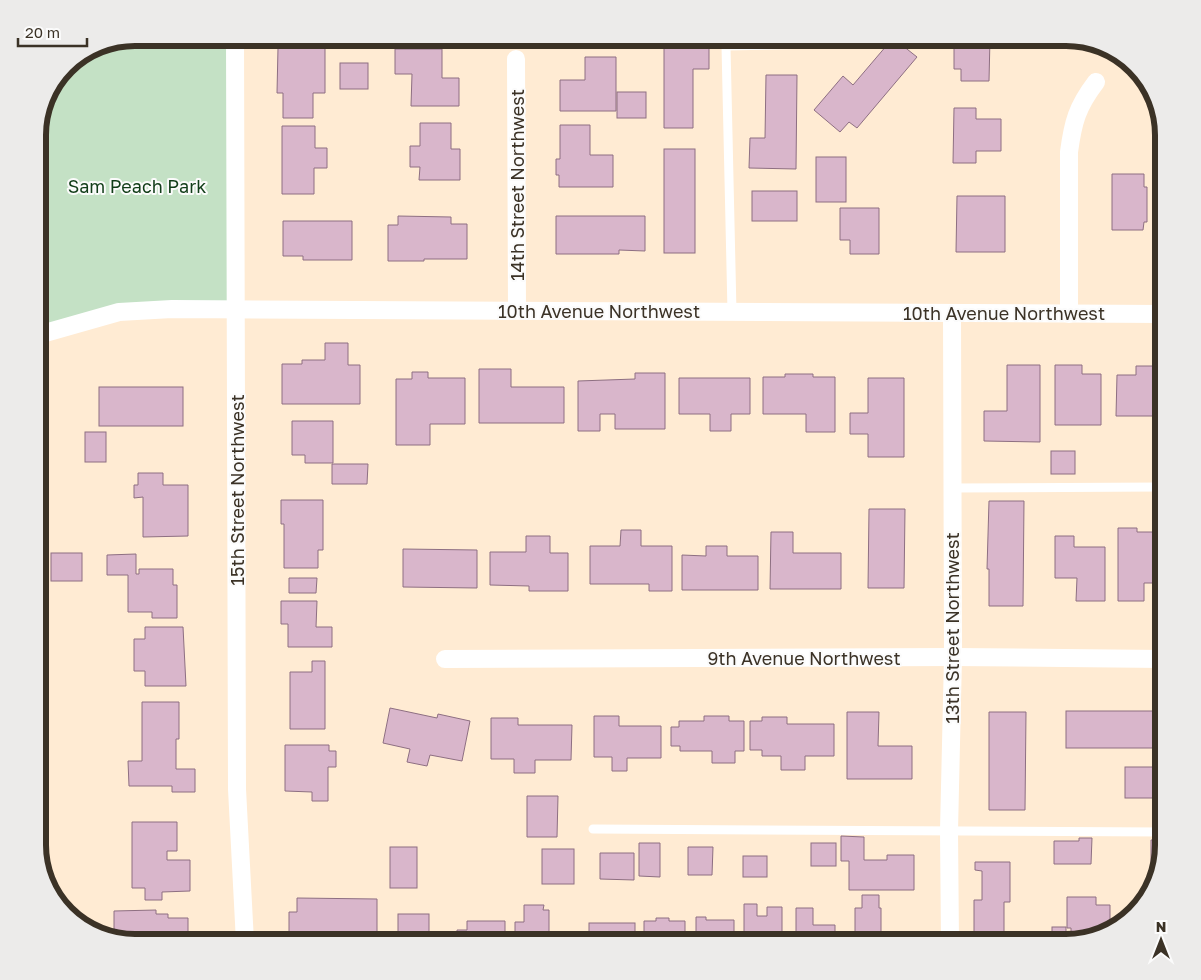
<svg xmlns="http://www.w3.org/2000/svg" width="1201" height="980" font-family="'Golos Text',sans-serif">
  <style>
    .green { fill: #c4e1c5 }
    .building { fill: #d9b6cb; stroke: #8e6f82 }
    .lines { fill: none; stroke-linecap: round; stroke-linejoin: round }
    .lane { stroke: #fff; stroke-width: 9 }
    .street { stroke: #fff; stroke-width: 18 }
    .labels { text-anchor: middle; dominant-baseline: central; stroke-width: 4; stroke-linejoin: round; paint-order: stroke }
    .street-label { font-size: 18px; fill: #3b3226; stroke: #fbfbfb }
    .park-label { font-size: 18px; fill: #113d18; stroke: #fbfbfb }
    .rim { fill: none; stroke: #3b3226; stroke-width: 6 }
  </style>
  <rect width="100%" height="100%" fill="#ffebd3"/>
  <polygon class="green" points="135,38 235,38 237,308 172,309 38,335 38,128 48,92 71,62 98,45"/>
  <g class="building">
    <polygon points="893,38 917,57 857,128 849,122 840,132 814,110 843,76 853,85"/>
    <polygon points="954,38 990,38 989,81 961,81 961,69 954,69"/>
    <polygon points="664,39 709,39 709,69 693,69 693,128 664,128"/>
    <polygon points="278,48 325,48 325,93 313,93 313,118 283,118 283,93 277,93"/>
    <polygon points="395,49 442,49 442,78 459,78 459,106 411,106 412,74 395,74"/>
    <polygon points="585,57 616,57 616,111 560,111 560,80 585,80"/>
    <rect x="340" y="63" width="28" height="26"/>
    <polygon points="766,75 797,75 796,169 749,168 750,138 765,138"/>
    <rect x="617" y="92" width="29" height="26"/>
    <polygon points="954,108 976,108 976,119 1001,119 1001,151 976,151 976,163 953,163"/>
    <polygon points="420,123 451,123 451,149 460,149 460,180 419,180 420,167 410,167 410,146 420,146"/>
    <polygon points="560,125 590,125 590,155 613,155 613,187 559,187 559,175 556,175 556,159 560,159"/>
    <polygon points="282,126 315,126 315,148 327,148 327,168 314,168 314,194 282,194"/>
    <rect x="664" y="149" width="31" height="104"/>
    <rect x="816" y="157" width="30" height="45"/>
    <polygon points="1112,174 1144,174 1144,187 1147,187 1147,222 1144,222 1143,230 1112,230"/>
    <rect x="752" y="191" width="45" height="30"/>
    <polygon points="957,196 1005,196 1005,252 956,252"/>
    <polygon points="840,208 879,208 879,254 850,254 850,240 840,240"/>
    <polygon points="398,216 451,217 451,224 467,224 467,259 424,259 424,261 388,261 388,225 398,225"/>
    <polygon points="556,216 645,216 645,251 619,250 619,254 556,254"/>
    <polygon points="283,221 352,221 352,260 303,260 303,256 283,256"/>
    <polygon points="325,343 348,343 348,365 360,365 360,404 282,404 282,364 302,364 302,360 325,360"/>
    <polygon points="1007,365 1040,365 1040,442 984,441 984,411 1007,411"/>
    <polygon points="1055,365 1082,365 1082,374 1101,374 1101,425 1055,425"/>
    <polygon points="1136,366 1163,366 1163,416 1116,416 1117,375 1136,375"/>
    <polygon points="479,369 511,369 511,387 564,387 564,423 479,423"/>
    <polygon points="412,372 428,372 428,378 465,378 465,424 430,424 430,445 396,445 396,379 412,379"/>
    <polygon points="635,373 665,373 665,429 615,429 615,414 600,414 600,431 578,431 578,381 635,379"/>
    <polygon points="785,374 813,374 813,377 835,377 835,432 806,432 806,414 763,414 763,377 785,377"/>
    <polygon points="679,378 750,378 750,414 731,414 731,431 710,431 710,414 679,414"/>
    <polygon points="868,378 904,378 904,457 868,457 868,434 850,434 850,413 868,413"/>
    <rect x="99" y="387" width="84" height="39"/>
    <rect x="38" y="397" width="9" height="32"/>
    <polygon points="292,421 333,421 333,463 305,463 305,455 292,455"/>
    <rect x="85" y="432" width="21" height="30"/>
    <rect x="1051" y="451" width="24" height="23"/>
    <polygon points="332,464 368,464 367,484 332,484"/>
    <polygon points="138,473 163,473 163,485 188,485 188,536 143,537 143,497 134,498 134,485 138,485"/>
    <polygon points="281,500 323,500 323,550 318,550 318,568 284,568 284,524 281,524"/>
    <polygon points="989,501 1024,501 1023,606 989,606 989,569 987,569"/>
    <polygon points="869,509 905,509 904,588 868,588"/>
    <polygon points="1118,528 1137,528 1137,532 1163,532 1163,583 1144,583 1144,601 1118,601"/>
    <polygon points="621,530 641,530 641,546 672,546 672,591 649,591 649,584 590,584 590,546 620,546"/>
    <polygon points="771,532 793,532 793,553 841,553 841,589 770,589"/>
    <polygon points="526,536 550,536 550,553 568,553 568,591 529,591 529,586 490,585 490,552 526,552"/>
    <polygon points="1055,536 1074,536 1074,547 1105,547 1105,601 1076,601 1077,578 1055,578"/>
    <polygon points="706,546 727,546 727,556 758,556 758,590 682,590 682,555 706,556"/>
    <polygon points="403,549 477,550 477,588 403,587"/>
    <rect x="51" y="553" width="31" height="28"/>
    <polygon points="136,554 136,574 139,574 139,569 173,569 173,585 177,585 177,618 152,618 152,612 128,612 128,575 107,575 107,555"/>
    <polygon points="289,578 317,578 316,593 289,593"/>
    <polygon points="281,601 317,601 316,627 332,627 332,647 288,647 288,624 281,624"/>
    <polygon points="145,627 183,627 186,686 145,686 145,671 134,671 134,639 145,639"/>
    <polygon points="312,661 325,661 325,729 290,729 290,672 312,672"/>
    <polygon points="142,702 179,702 179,739 176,739 176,769 195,769 195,792 172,792 172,786 129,786 128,761 142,761"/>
    <polygon points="390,708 437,718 438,714 470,721 462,761 430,755 427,766 407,762 410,749 383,743"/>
    <rect x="38" y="710" width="6" height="26"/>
    <rect x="1066" y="711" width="97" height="37"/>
    <polygon points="847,712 879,712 878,746 912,746 912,779 847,779"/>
    <polygon points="989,712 1026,712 1025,810 989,810"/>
    <polygon points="594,716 619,716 619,726 661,726 661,758 627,758 627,771 612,771 612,757 594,757"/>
    <polygon points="704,716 729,716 729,721 744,721 744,751 735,751 735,763 712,763 712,751 680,751 680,746 671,746 671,727 679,727 679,721 704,721"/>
    <polygon points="762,717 787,717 787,724 834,724 834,756 805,756 805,770 781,770 781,756 762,756 762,750 750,750 750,721 762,721"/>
    <polygon points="491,718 518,718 518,725 572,725 571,760 535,760 535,773 514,773 514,759 491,759"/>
    <polygon points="285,745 329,745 329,751 336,751 336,767 328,767 328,801 312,801 312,792 285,791"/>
    <rect x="1125" y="767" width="38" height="31"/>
    <polygon points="527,796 558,796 557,837 527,837"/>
    <polygon points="132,822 177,822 177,851 167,851 167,860 190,860 190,891 162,892 162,900 145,900 145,888 132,888"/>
    <polygon points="841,836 864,837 864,860 887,860 887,855 914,855 914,890 849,890 849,861 841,861"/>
    <polygon points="1079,838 1092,838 1091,864 1054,864 1054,841 1079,841"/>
    <polygon points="1151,840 1163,840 1163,845 1155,867 1151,867"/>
    <polygon points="639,843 660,843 660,877 639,876"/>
    <rect x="811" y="843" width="25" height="23"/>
    <rect x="390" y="847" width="27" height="41"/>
    <polygon points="688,847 713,847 712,875 688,875"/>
    <rect x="542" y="849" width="32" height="35"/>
    <polygon points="600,853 634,853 634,880 600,879"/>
    <rect x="743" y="856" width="24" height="21"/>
    <polygon points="975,862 1010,862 1010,902 1004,902 1004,942 974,942 974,900 982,900 982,871 975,870"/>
    <polygon points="862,895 879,895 879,908 881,908 881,942 855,942 855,908 862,908"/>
    <polygon points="1067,897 1096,897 1096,905 1110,905 1110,932 1071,941 1071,928 1067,928"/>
    <polygon points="297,898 377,899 377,942 289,942 289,912 297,912"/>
    <polygon points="1136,899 1143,899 1139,909 1136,912"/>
    <polygon points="744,904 757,904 757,916 767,916 767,907 782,907 782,942 744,942"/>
    <polygon points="524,905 544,905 543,910 549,910 549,942 515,942 515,922 524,922"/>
    <polygon points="796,908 813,908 813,925 835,925 835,942 796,942"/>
    <polygon points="156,910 156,914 168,914 168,918 188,918 188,940 141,940 141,942 135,942 114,935 114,911"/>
    <rect x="398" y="914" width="31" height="28"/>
    <polygon points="696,917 706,917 706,920 734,920 734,942 696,942"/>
    <polygon points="656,918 669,918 669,921 685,921 685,942 644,942 644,921 656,921"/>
    <polygon points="467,921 505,921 505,942 457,942 457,930 467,930"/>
    <rect x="589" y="923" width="46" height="19"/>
    <rect x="1052" y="927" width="14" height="15"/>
  </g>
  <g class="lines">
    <g class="lane">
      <polyline points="732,312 726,46 860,43"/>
      <polyline points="953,488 1163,487"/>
      <polyline points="593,829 1163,832"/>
    </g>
    <g class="street">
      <polyline points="235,38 237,789 245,942"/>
      <polyline points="516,59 517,310"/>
      <path d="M1069,314V152C1073,122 1077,107 1096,82"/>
      <polyline points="38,335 119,312 172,309 1163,314"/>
      <polyline points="445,659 953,657 1163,659"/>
      <polyline points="950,942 949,831 953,657 952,313"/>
    </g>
  </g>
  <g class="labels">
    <g class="street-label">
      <text transform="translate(517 185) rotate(-90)">14th Street Northwest</text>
      <text x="599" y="311">10th Avenue Northwest</text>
      <text x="1004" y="313">10th Avenue Northwest</text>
      <text transform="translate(237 490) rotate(-90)">15th Street Northwest</text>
      <text transform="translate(952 628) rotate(-90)">13th Street Northwest</text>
      <text x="804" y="658">9th Avenue Northwest</text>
    </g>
    <g class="park-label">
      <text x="137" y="186">Sam Peach Park</text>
    </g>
  </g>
  <path d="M0 0H1201V980H0ZM135 46H1066A89 89 0 0 1 1155 135V845A89 89 0 0 1 1066 934H135A89 89 0 0 1 46 845V135A89 89 0 0 1 135 46Z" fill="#ecebea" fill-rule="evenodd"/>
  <path class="rim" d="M135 46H1066A89 89 0 0 1 1155 135V845A89 89 0 0 1 1066 934H135A89 89 0 0 1 46 845V135A89 89 0 0 1 135 46Z"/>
  <g transform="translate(1161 940)" stroke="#fbfbfb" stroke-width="4" paint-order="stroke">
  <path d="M0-4L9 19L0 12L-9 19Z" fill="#3b3226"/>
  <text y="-8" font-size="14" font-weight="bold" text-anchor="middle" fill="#3b3226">N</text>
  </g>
  <path d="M18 38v8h69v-8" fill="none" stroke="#3b3226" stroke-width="2.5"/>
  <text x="25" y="38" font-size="15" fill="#3b3226" stroke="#fbfbfb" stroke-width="4" paint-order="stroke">20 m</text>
</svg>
